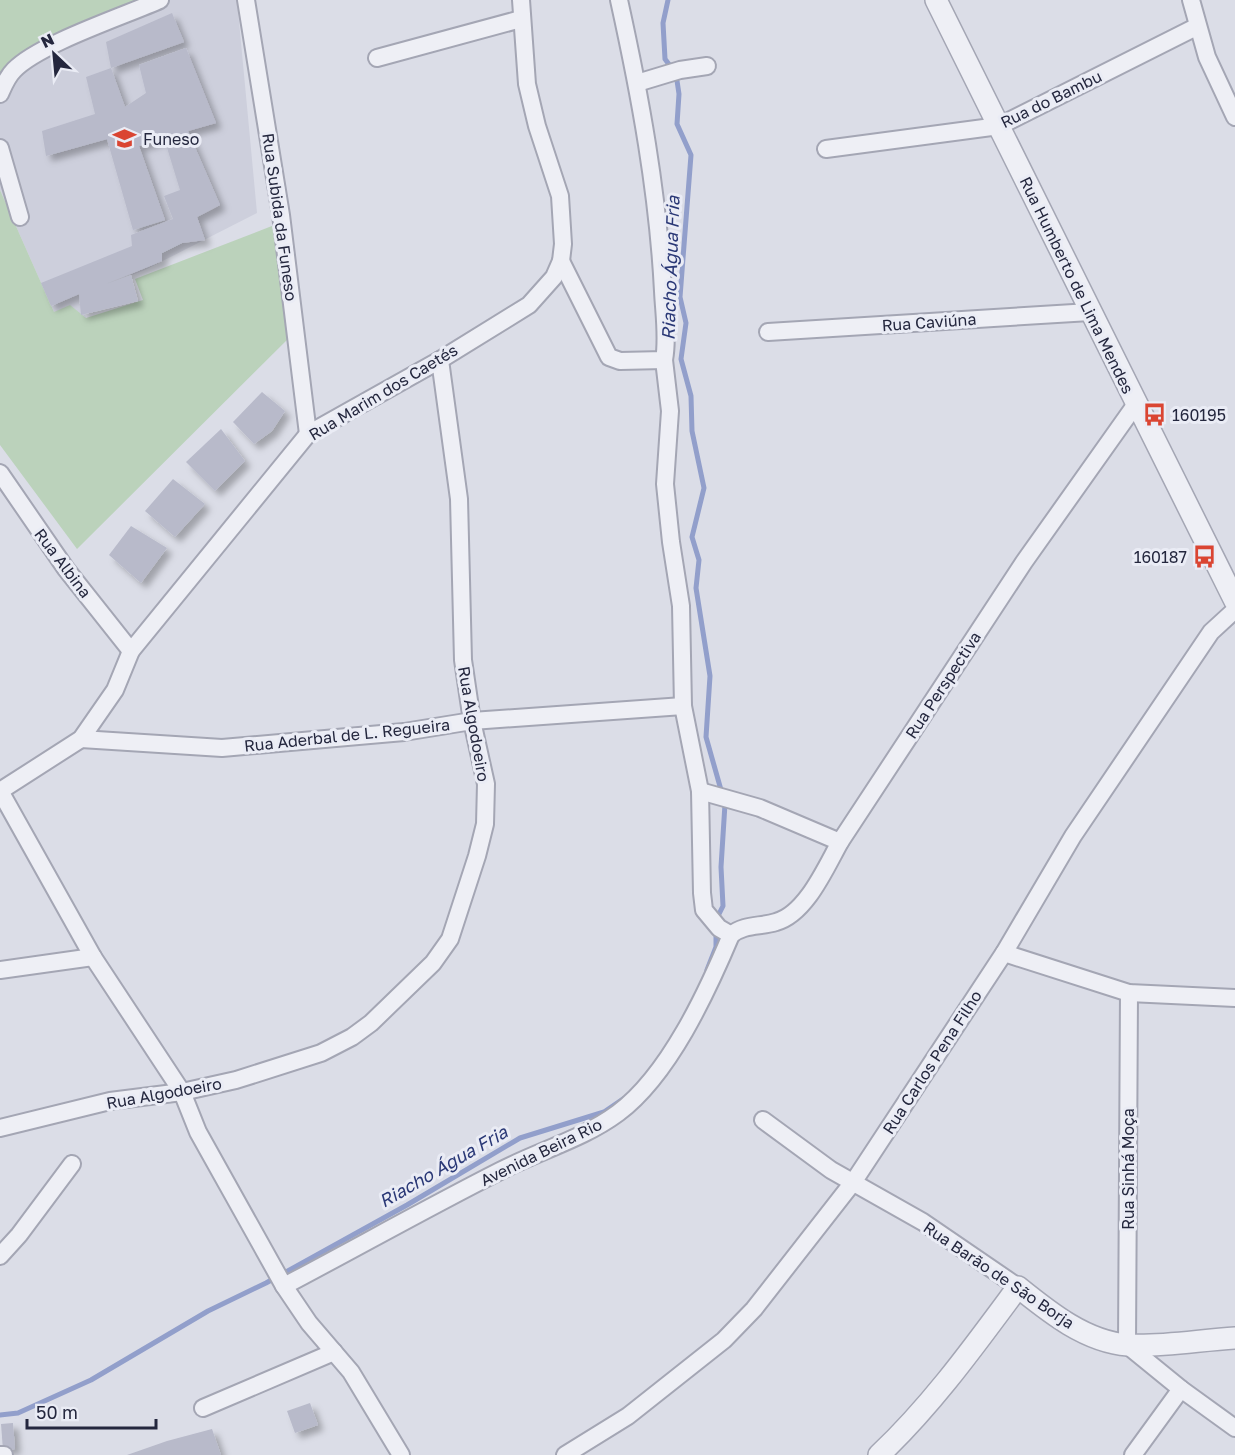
<svg xmlns="http://www.w3.org/2000/svg" width="1235" height="1455" font-family="'Golos Text',sans-serif">
  <style>
    .built { fill: #cdcfdc }
    .green { fill: #bbd2bb }
    .lines { fill: none; stroke-linecap: round; stroke-linejoin: round }
    .stream { stroke: #929fcb; stroke-width: 5 }
    .building { fill: #b8baca; filter: url(#shadow) }
    .minor-casing { stroke: #a4a6b4; stroke-width: 20 }
    .tertiary-casing { stroke: #a4a6b4; stroke-width: 24 }
    .minor { stroke: #eeeff5; stroke-width: 16 }
    .tertiary { stroke: #eeeff5; stroke-width: 21 }
    .labels { text-anchor: middle; dominant-baseline: central; stroke-width: 6; stroke-linejoin: round; paint-order: stroke }
    .street-label { font-size: 16px; fill: #24273e; stroke: #eaecf5 }
    .poi-label { font-size: 16px; fill: #24273e; stroke: #eaecf5; text-anchor: start }
    .water-label { font-size: 18px; font-style: italic; fill: #2a3876; stroke: #eaecf5 }
  </style>
  <defs>
    <filter id="shadow"><feDropShadow dx="5.5" dy="5.5" stdDeviation="3" flood-color="#0004"/></filter>
  </defs>
  <rect width="100%" height="100%" fill="#dbdde7"/>
  <polygon class="built" points="144,0 237,0 257,213 145,270 80,295 86,318 54,312 0,190 0,76 4,68"/>
  <g class="green">
    <polygon points="0,0 153,0 4,68 0,76"/>
    <polygon points="0,190 54,312 70,305 86,318 143,300 135,279 277,224 293,334 77,549 0,445"/>
  </g>
  <g class="lines">
    <g class="stream">
      <polyline points="668,0 663,23 665,59 676,74 679,94 677,124 691,155 680,297 686,323 681,359 691,396 692,431 704,488 692,537 699,560 696,588 710,676 706,737 725,804 721,867 723,906 716,920"/>
      <polyline points="707,970 716,947 716,930"/>
      <polyline points="0,1415 18,1413 91,1380 208,1311 266,1283 407,1205 520,1138 604,1112 623,1099"/>
    </g>
  </g>
  <g class="building">
    <polygon points="172,13 184,42 111,68 106,42"/>
    <polygon points="186,48 216,123 188,131 220,205 197,217 205,240 182,243 162,253 162,261 106,284 131,275 138,301 81,315 79,294 51,306 41,283 132,246 131,235 173,219 164,196 180,190 164,138 139,146 165,220 133,230 107,139 46,156 42,131 95,114 86,77 111,68 125,107 146,93 139,65"/>
    <polygon points="262,392 285,411 272,431 254,444 233,422"/>
    <polygon points="221,429 245,461 215,491 186,462"/>
    <polygon points="173,479 205,504 175,537 145,511"/>
    <polygon points="131,526 167,548 141,583 109,555"/>
    <polygon points="310,1403 318,1425 295,1433 287,1411"/>
    <polygon points="13,1423 15,1449 3,1450 1,1424"/>
    <polygon points="212,1429 221,1455 127,1455 167,1441"/>
  </g>
  <g class="lines">
    <defs>
      <g id="minor">
        <polyline points="246,0 281,215 308,434"/>
        <polyline points="1191,0 1207,57 1235,117"/>
        <polyline points="377,58 521,19"/>
        <polyline points="637,83 680,70 707,66"/>
        <path d="M0,94C4,85 7,77 14,70C39,44 124,16 160,0"/>
        <polyline points="0,148 20,217"/>
        <polyline points="826,149 999,126 1196,27"/>
        <path d="M561,261L609,357L620,361L664,360C668,338 664,313 663,291C658,193 640,95 619,0"/>
        <polyline points="768,332 1090,312"/>
        <polyline points="664,360 670,411 665,484 671,542 681,606 683,706 700,791 702,893 704,910 719,928 731,935"/>
        <polyline points="0,473 66,569 131,651"/>
        <polyline points="81,739 222,748 404,732 472,721 683,706"/>
        <polyline points="0,791 81,739 115,690 131,651 308,434 440,360 529,305 554,277 561,261 563,244 560,196 537,126 527,84 521,0"/>
        <polyline points="0,791 93,957 182,1092 198,1132 284,1286 309,1323 351,1372 401,1455"/>
        <polyline points="700,791 760,808 840,842"/>
        <path d="M731,935C744,924 760,927 776,922C806,914 826,867 840,842L1024,562L1136,404"/>
        <polyline points="1004,953 1129,993 1235,998"/>
        <polyline points="0,970 93,957"/>
        <polyline points="1129,993 1127,1345 1181,1389 1235,1428"/>
        <polyline points="763,1120 831,1170 923,1222 1018,1287"/>
        <polyline points="0,1128 110,1101 182,1092 236,1080 321,1053 352,1037 371,1023 433,963 450,939 477,856 485,824 486,784 472,721 463,660 459,499 440,360"/>
        <polyline points="0,1256 19,1235 72,1164"/>
        <path d="M284,1286C356,1248 427,1208 500,1171C538,1151 583,1139 618,1113C669,1075 707,992 731,935"/>
        <polyline points="203,1408 334,1352"/>
        <polyline points="0,1455 4,1455"/>
        <polyline points="565,1455 628,1416 724,1340 754,1309 854,1181 1004,953 1073,836 1211,632 1235,610"/>
        <polyline points="1133,1455 1181,1389"/>
      </g>
      <g id="tertiary">
        <polyline points="936,0 1235,601"/>
        <path d="M879,1455C932,1405 975,1345 1018,1287C1049,1312 1086,1342 1128,1345C1162,1347 1200,1340 1235,1338"/>
      </g>
    </defs>
    <use href="#minor" class="minor-casing"/>
    <use href="#tertiary" class="tertiary-casing"/>
    <use href="#minor" class="minor"/>
    <use href="#tertiary" class="tertiary"/>
  </g>
  <defs>
    <symbol id="university-bare" viewBox="-9 -9 18 18"><path d="M0-5L7-2L0 1L-7-2ZM-4 1L0 2.5L4 1V4Q0 6-4 4Z" fill="#da4532" stroke="#eaecf5" stroke-width="2.5" paint-order="stroke"/></symbol>
    <symbol id="bus-bare" viewBox="-9 -9 18 18"><path d="M-5-6H5V4H4V6H2V4H-2V6H-4V4H-5ZM-3.5-4V0h7V-4ZM-3.5 1.2v1.5H-2V1.2ZM2 1.2v1.5H3.5V1.2Z" fill="#da4532" stroke="#eaecf5" stroke-width="2.5" paint-order="stroke"/></symbol>
  </defs>
  <g fill-rule="evenodd">
    <use href="#university-bare" x="108" y="122" width="33" height="33"/>
    <use href="#bus-bare" x="1138" y="398" width="33" height="33"/>
    <use href="#bus-bare" x="1188" y="540" width="33" height="33"/>
  </g>
  <g class="labels">
    <g class="street-label">
      <text transform="translate(1051 99) rotate(-26)">Rua do Bambu</text>
      <text transform="translate(280 217) rotate(82)">Rua Subida da Funeso</text>
      <text transform="translate(1077 285) rotate(64)">Rua Humberto de Lima Mendes</text>
      <text transform="translate(929 322) rotate(-4)">Rua Caviúna</text>
      <text transform="translate(383 392) rotate(-31)">Rua Marim dos Caetés</text>
      <text transform="translate(63 563) rotate(53)">Rua Albina</text>
      <text transform="translate(943 685) rotate(-57)">Rua Perspectiva</text>
      <text transform="translate(474 724) rotate(80)">Rua Algodoeiro</text>
      <text transform="translate(347 735) rotate(-6)">Rua Aderbal de L. Regueira</text>
      <text transform="translate(932 1062) rotate(-57)">Rua Carlos Pena Filho</text>
      <text transform="translate(164 1093) rotate(-10)">Rua Algodoeiro</text>
      <text transform="translate(541 1152) rotate(-26)">Avenida Beira Rio</text>
      <text transform="translate(1128 1169) rotate(-90)">Rua Sinhá Moça</text>
      <text transform="translate(999 1275) rotate(34)">Rua Barão de São Borja</text>
    </g>
    <g class="poi-label">
      <text x="143" y="139">Funeso</text>
      <text x="1172" y="415">160195</text>
      <text x="1187" y="557" text-anchor="end">160187</text>
    </g>
    <g class="water-label">
      <text transform="translate(670 268) rotate(-88)">Riacho Água Fria</text>
      <text transform="translate(443 1166) rotate(-30)">Riacho Água Fria</text>
    </g>
  </g>
  <g transform="translate(54 54) rotate(334)" stroke="#eaecf5" stroke-width="4.5" paint-order="stroke">
  <path d="M0-4.5L10 22L0 15L-10 22Z" fill="#24273e"/>
  <text y="-9" font-size="16" font-weight="bold" text-anchor="middle" fill="#24273e">N</text>
  </g>
  <path d="M27 1419v9h129v-9" fill="none" stroke="#24273e" stroke-width="3"/>
  <text x="36" y="1419" font-size="18" fill="#24273e" stroke="#eaecf5" stroke-width="4.5" paint-order="stroke">50 m</text>
</svg>
